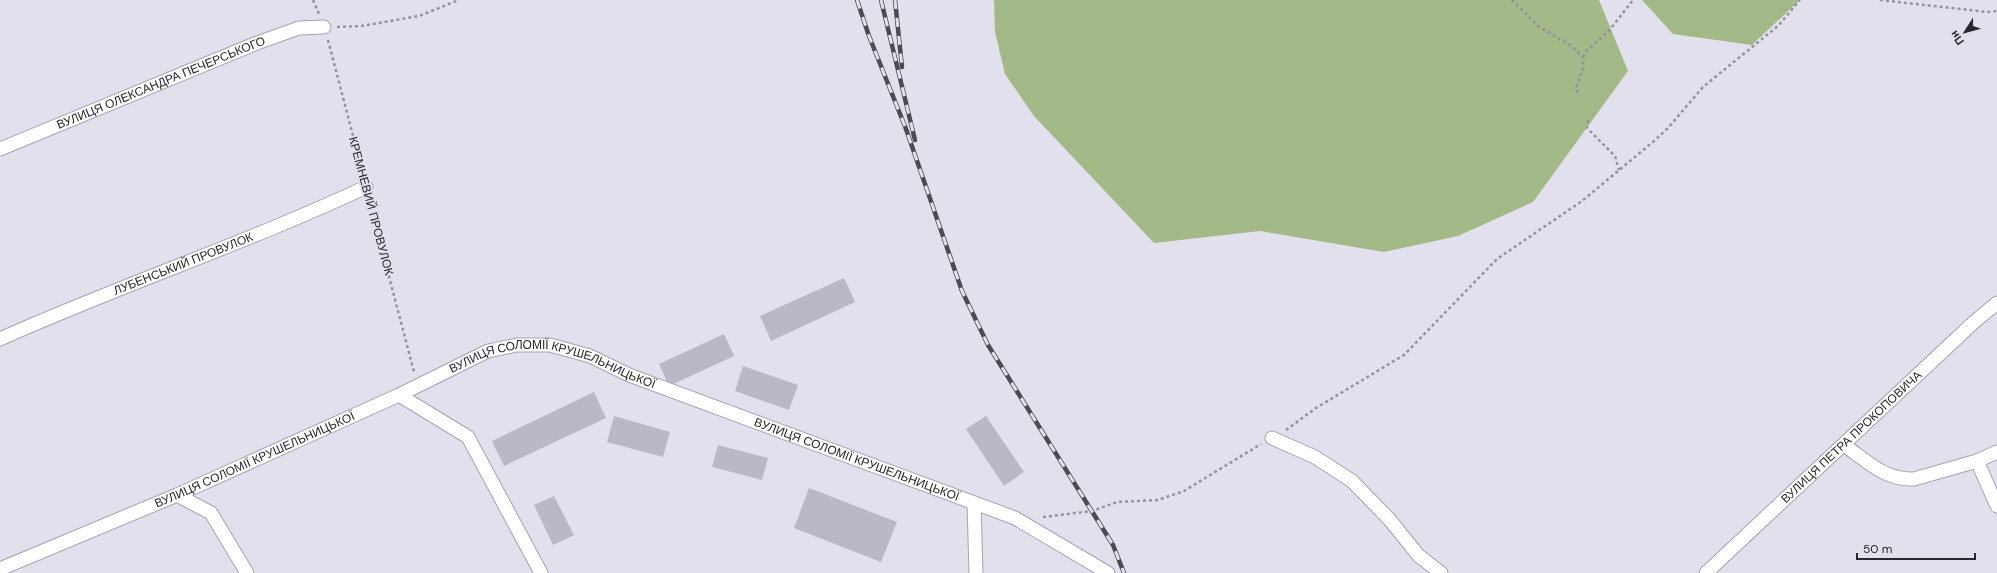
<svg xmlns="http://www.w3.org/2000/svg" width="1997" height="573" font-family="'DM Sans',sans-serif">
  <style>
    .green { fill: #a3ba88 }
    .building { fill: #bab8c4 }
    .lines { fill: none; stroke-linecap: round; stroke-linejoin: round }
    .minor-casing { stroke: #a6a4b0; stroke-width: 15 }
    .path { stroke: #94939c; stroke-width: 2.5; stroke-dasharray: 3 3; stroke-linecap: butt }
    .minor { stroke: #fff; stroke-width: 13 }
    .rail-casing { stroke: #4b4b50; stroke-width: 4.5 }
    .rail { stroke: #e2e0ec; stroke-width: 3; stroke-dasharray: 9; stroke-linecap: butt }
    .labels { text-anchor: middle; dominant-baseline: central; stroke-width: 4; stroke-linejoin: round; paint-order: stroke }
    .street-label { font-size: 12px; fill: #28282c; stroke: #e2e0ec }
  </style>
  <rect width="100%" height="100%" fill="#e2e0ec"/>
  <g class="green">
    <polygon points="994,0 1599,0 1628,71 1533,202 1458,236 1384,252 1260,231 1154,243 1034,116 1005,74 995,32"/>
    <polygon points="1642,0 1800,0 1752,45 1673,34"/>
  </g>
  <g class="building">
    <polygon points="844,278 855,302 771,341 760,316"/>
    <polygon points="724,334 734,356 669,386 659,364"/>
    <polygon points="743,366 798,385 789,410 735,391"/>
    <polygon points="594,392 606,418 504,466 492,441"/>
    <polygon points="614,416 670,432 663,457 607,442"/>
    <polygon points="986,416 1024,472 1004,486 966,429"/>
    <polygon points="718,445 768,458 762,480 712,467"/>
    <polygon points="809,488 897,522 881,562 794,528"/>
    <polygon points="554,496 574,535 553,545 534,505"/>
  </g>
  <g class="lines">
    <defs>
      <g id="minor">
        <path id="s1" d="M0,149L257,43L299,28L324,27"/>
        <path id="s2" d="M0,339C120,285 247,243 366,187"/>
        <polyline points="399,395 468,437 541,573"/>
        <polyline points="1272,438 1315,457 1352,481 1389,519 1419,556 1441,573"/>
        <path d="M1844,445C1867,461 1884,480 1914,479L1977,461L1997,452"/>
        <polyline points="1977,461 1997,506"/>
        <polyline points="177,495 211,513 247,573"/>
        <polyline points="974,503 976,573"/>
        <path id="s3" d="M0,569L177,495L399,395L488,351L517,345H550L590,356L629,375L1015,518L1108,573"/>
        <path id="s4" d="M1706,573L1973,323L1997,303"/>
      </g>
    </defs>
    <use href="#minor" class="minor-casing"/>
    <g class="path">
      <polyline points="313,0 319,14"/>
      <polyline points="1512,0 1538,26 1570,45 1583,57 1583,68 1576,89 1579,96"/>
      <polyline points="1880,0 1987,12 1997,11"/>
      <polyline points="337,27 361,26 419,16 459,0"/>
      <polyline points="328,40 363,174"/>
      <polyline points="1583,57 1587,50 1608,32 1633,0"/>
      <polyline points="1588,120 1587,128 1615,156 1619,170"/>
      <polyline points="369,200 414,372"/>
      <polyline points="1286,430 1316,408 1404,355 1497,259 1582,201 1654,141 1668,128 1703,87 1778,26 1800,0"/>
      <polyline points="1043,517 1092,511 1117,502 1158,500 1184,491 1261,444"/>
    </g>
    <use href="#minor" class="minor"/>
    <defs>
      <g id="rail">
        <polyline points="857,0 869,36 906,129 962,291 988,345 1113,545 1124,573"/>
        <polyline points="881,0 915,140"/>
        <polyline points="895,0 902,67"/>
      </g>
    </defs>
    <use href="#rail" class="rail-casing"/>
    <use href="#rail" class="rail"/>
  </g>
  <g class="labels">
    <g class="street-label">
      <text stroke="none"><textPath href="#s1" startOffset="174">ВУЛИЦЯ ОЛЕКСАНДРА ПЕЧЕРСЬКОГО</textPath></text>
      <text transform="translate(371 206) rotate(75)">КРЕМНЕВИЙ ПРОВУЛОК</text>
      <text stroke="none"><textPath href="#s2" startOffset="198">ЛУБЕНСЬКИЙ ПРОВУЛОК</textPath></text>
      <text stroke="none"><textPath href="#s3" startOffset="601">ВУЛИЦЯ СОЛОМІЇ КРУШЕЛЬНИЦЬКОЇ</textPath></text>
      <text stroke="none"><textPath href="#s4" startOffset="199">ВУЛИЦЯ ПЕТРА ПРОКОПОВИЧА</textPath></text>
      <text stroke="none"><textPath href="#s3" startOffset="925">ВУЛИЦЯ СОЛОМІЇ КРУШЕЛЬНИЦЬКОЇ</textPath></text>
      <text stroke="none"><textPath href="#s3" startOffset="277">ВУЛИЦЯ СОЛОМІЇ КРУШЕЛЬНИЦЬКОЇ</textPath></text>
    </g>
  </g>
  <g transform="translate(1965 32) rotate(234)" stroke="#e2e0ec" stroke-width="3" paint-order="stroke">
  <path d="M0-3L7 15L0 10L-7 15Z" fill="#28282c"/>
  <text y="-6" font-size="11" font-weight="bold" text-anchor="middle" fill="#28282c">Пн</text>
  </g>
  <path d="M1857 553v6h118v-6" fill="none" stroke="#28282c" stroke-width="2"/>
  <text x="1863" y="553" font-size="12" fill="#28282c" stroke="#e2e0ec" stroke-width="3" paint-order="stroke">50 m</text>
</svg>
